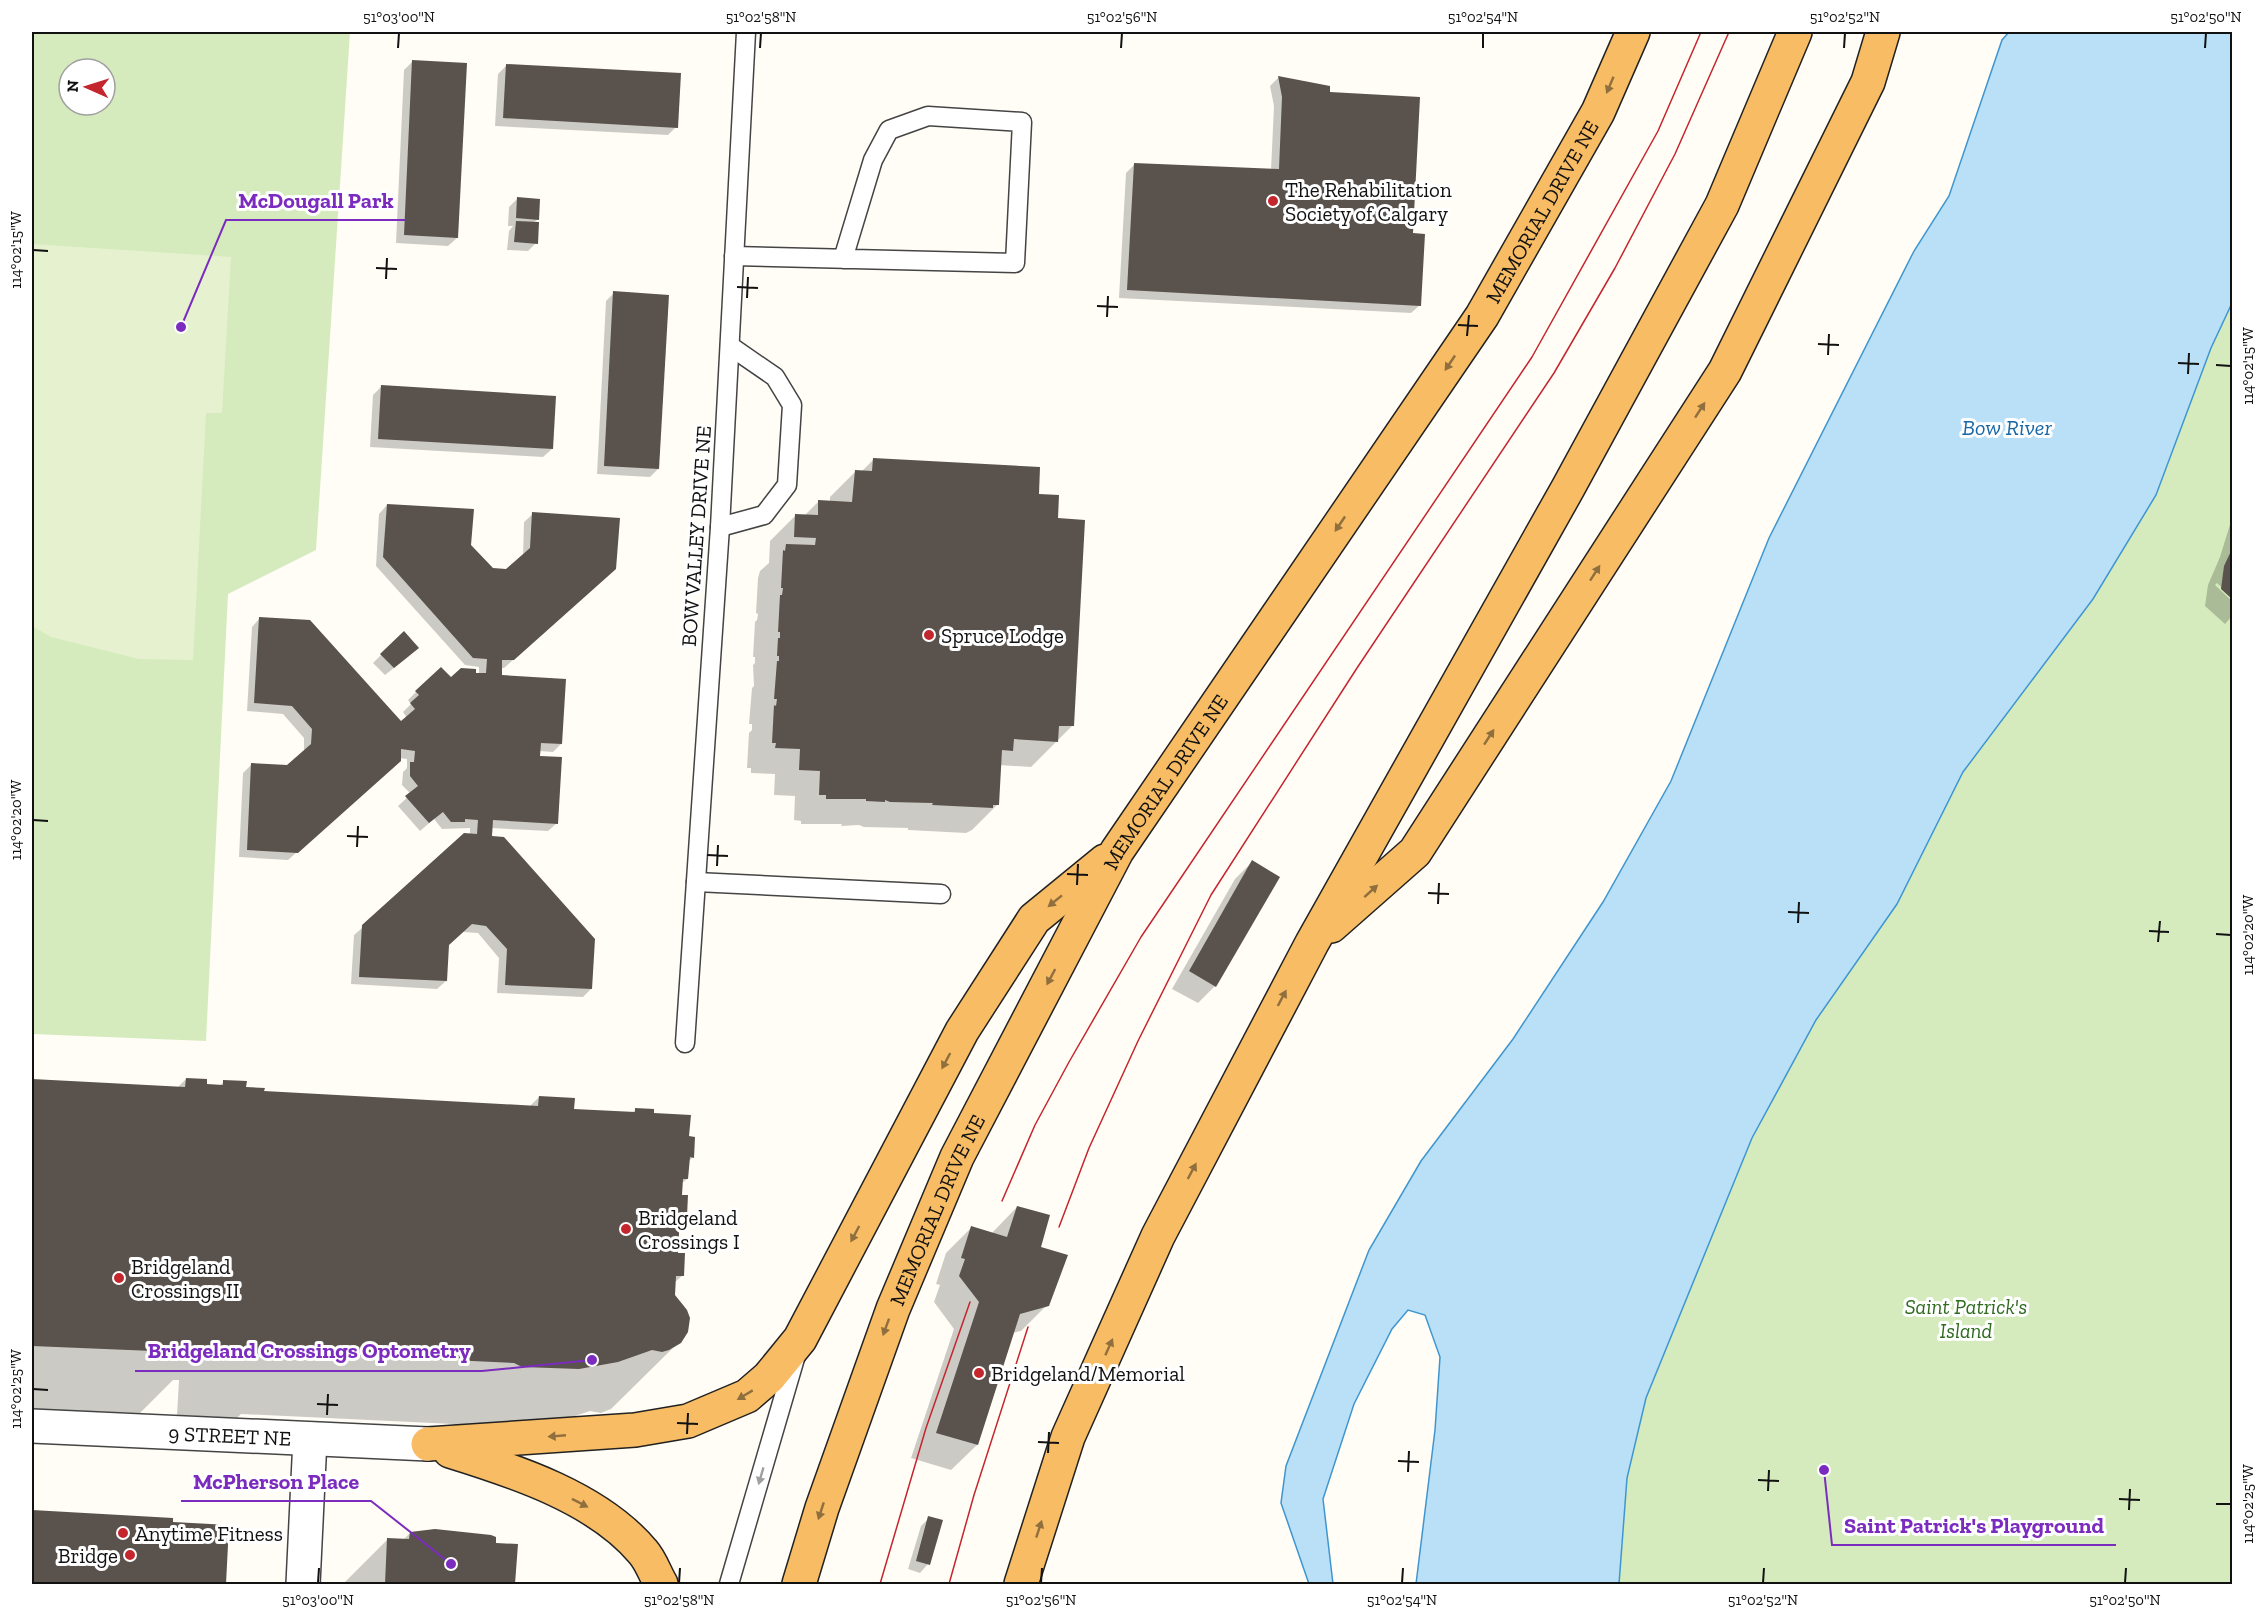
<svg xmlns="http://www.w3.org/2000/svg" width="2264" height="1616" font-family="'Zilla Slab',serif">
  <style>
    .green { fill: #d5ebbd; fill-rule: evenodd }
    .pitch { fill: #e6f2cf }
    .water { fill: #b9e0f7; stroke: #3f96cf; stroke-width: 1.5 }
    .shadow { fill: #0003 }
    .building { fill: #5a524d }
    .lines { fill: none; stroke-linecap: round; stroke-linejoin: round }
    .service-casing { stroke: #444; stroke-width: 21 }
    .minor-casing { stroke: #444; stroke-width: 36 }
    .tertiary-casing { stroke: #444; stroke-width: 36 }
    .trunk-casing { stroke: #222; stroke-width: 36 }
    .service { stroke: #fff; stroke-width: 18 }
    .minor { stroke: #fff; stroke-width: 33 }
    .tertiary { stroke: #fff; stroke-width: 33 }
    .trunk { stroke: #f7bc64; stroke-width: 33 }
    .tram { stroke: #c4262e; stroke-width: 1.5 }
    .oneway { fill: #906f3f }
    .oneway2 { fill: #a0a0a0 }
    .ticks { fill: none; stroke: #111; stroke-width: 2 }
    .poi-dot { fill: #c4262e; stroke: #fff; stroke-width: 2 }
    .labels { text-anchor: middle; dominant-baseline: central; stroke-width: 6; stroke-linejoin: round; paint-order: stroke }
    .poi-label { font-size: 21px; fill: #111; stroke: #fff; text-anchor: start }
    .street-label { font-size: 21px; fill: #111; stroke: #fff }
    .park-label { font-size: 21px; font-style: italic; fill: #2f6b1f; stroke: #fff }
    .water-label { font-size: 22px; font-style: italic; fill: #1768a6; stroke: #fff }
    .leader { fill: none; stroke: #7b2cbf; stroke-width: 2 }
    .callout-dot { fill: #7b2cbf; stroke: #fff; stroke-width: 2 }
    .callout-label { font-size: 22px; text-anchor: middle; font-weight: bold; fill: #7b2cbf; stroke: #fff; stroke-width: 6; stroke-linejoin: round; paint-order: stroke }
    .neatline { fill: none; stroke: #111; stroke-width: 2 }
    .ticks-label { font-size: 15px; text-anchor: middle; fill: #111 }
  </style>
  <rect width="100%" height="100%" fill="#fffdf5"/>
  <g class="green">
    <path d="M32,32H350L316,550L228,594L206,1041L32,1034ZM69,69H105V105H69Z"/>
    <polygon points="2232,303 2232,1584 1619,1584 1627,1478 1646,1398 1752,1138 1816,1020 1897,904 1963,772 2093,599 2156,495 2211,348"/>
  </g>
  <polygon class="pitch" points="32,244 231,257 222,413 206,413 193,660 139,659 51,637 32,626"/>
  <polygon class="water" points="2009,32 2232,32 2232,303 2211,348 2156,495 2093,599 1963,772 1897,904 1816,1020 1752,1138 1646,1398 1627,1478 1619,1584 1416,1584 1435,1430 1440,1357 1425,1315 1408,1310 1392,1329 1354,1404 1323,1499 1333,1584 1309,1584 1281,1503 1286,1466 1369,1250 1421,1161 1513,1039 1603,902 1671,781 1769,538 1914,251 1949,196 2002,40"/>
  <g class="shadow">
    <polygon points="413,61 457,238 448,246 396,243 404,70"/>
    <polygon points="506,66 676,127 668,135 495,126 498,74"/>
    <polygon points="1278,78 1328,88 1329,94 1411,234 1420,305 1411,313 1119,298 1126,173 1135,164 1271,170 1274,106 1270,86"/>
    <polygon points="517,199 538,219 533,223 536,243 528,251 507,250 509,231 513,226 508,226 509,207"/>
    <polygon points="614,293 658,469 650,477 597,474 606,301"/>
    <polygon points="381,387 552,449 543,457 370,447 373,395"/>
    <polygon points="873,460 1037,495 1057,520 1072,726 1031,767 999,765 997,805 972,830 966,833 908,830 908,828 864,827 859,825 841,826 842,824 801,824 801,821 794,820 795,796 774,795 775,774 751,773 751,768 747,768 749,733 752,730 752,724 749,724 752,688 754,686 753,665 755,663 755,657 753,657 755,622 757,620 758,614 756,613 758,578 760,571 769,563 770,541 795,516 804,516 819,501 830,502 830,497 856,471 861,472"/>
    <polygon points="387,505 470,545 493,570 507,570 523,557 524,522 533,514 606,577 504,668 500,668 500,676 561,744 553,752 539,751 539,757 557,823 548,831 491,828 490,838 591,989 583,997 497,993 499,958 478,933 463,932 447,946 446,981 437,989 351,984 354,935 470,835 470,828 442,829 434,819 420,831 398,806 411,794 402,785 403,772 407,768 407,759 399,758 391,769 288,860 239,857 243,773 252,764 288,766 304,753 304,738 283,714 247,711 252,627 260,618 401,723 407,718 403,712 411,704 408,700 416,692 451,679 479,675 479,667 465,665 376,566 379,514"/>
    <polygon points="2232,518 2232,597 2217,583 2215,585 2232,601 2232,616 2225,624 2205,606 2208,585 2220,557"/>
    <polygon points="381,655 409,656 385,675 373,663"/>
    <polygon points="1252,862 1215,986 1198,1003 1172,989 1235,879"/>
    <polygon points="186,1079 205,1086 219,1087 224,1081 263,1093 529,1107 539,1097 573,1111 631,1114 636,1109 653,1115 688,1138 693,1157 688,1162 687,1179 681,1184 681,1196 685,1215 678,1222 677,1254 683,1275 674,1283 674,1295 684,1306 688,1319 679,1342 611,1409 601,1413 590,1411 556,1422 461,1428 453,1424 241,1414 237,1418 177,1415 179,1380 173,1380 140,1413 32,1409 32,1080 177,1088"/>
    <polygon points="1017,1207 1039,1248 1047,1305 1021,1331 1012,1333 977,1445 951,1470 911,1458 954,1329 934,1302 940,1285 936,1284 946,1253 971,1228 991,1234"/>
    <polygon points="32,1512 172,1519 171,1524 228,1527 225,1584 32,1584"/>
    <polygon points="929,1518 928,1564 920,1573 908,1569 921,1526"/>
    <polygon points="410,1533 516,1546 514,1584 343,1584 388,1539 403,1540"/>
  </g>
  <g class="building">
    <polygon points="412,60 467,63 458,238 404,235"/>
    <polygon points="506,64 681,73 678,128 503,118"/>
    <polygon points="1278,76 1330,86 1330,92 1420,97 1413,233 1425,234 1421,306 1127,290 1134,163 1279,169 1282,97"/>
    <polygon points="517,197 540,199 539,220 516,218"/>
    <polygon points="516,221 539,222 538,244 514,242"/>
    <polygon points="613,291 669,295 659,469 604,466"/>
    <polygon points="381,385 556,396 553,449 378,439"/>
    <polygon points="873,458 1040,467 1039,494 1059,495 1058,518 1085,520 1074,726 1059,726 1058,742 1014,739 1013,751 1002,750 999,805 993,805 993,808 932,805 933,803 890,802 885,800 885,802 866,801 866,799 826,799 826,795 819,795 820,771 799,770 800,749 775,748 776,743 772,743 774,705 776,706 777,699 774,699 777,661 779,661 779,656 777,656 778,638 780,638 780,632 778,632 780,595 782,595 783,588 781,588 783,550 785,551 786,544 815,545 816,538 794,537 795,514 818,515 818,500 852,502 855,470 872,471"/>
    <polygon points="387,504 474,509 471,545 493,568 506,569 530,548 532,512 620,518 616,569 514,660 502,660 502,675 566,679 562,744 541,743 540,756 562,757 558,824 493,820 492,836 504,837 595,939 592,989 505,985 507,949 486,926 472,924 449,945 447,981 359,977 362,925 464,833 477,834 478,820 465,819 465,822 451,822 443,812 429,823 405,796 418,786 410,776 410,762 414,762 415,751 401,749 401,761 298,853 247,850 251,763 287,765 311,744 312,729 292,706 254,703 259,617 310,620 401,721 415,709 410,703 419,695 415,691 441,667 451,677 461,668 476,669 476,673 486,673 487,659 473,658 383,557"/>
    <polygon points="2232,549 2232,599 2221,589 2224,566"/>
    <polygon points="404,631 419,648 394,668 380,654"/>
    <polygon points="1252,860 1280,877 1216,987 1189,971"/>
    <polygon points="186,1078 207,1079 207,1084 223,1085 223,1080 247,1081 246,1087 265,1088 264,1091 538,1106 539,1096 575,1098 574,1109 635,1112 635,1108 654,1109 654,1113 691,1115 689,1136 695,1137 694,1158 690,1157 688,1179 683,1179 682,1195 688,1195 687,1216 680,1215 678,1253 685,1253 684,1276 676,1276 675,1295 687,1310 690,1318 688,1332 681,1343 669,1350 662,1352 652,1350 618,1362 579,1369 522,1367 514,1363 300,1353 300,1357 32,1346 32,1079 185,1087"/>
    <polygon points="1017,1206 1050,1215 1041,1247 1068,1255 1049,1306 1020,1314 978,1445 936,1433 979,1302 959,1276 965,1259 961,1258 971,1226 1007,1237"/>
    <polygon points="32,1510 173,1518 173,1522 229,1525 226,1584 32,1584"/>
    <polygon points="928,1516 943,1520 930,1565 916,1561"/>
    <polygon points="435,1529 491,1535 496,1537 496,1543 518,1544 515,1584 385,1584 387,1538 409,1539 410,1532"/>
  </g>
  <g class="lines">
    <defs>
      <g id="service">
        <polyline points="734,256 1015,263 1022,122 928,116 889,130 873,160 843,259"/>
        <polyline points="720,527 764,515 787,485 792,405 775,377 730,346"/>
        <polyline points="696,882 941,894"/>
        <polyline points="685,1043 720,527 746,32"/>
        <polyline points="729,1584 796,1355"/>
      </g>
      <polyline id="minor" points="303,1584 310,1439"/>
      <g id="tertiary">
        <path id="s1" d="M32,1426L428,1444"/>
      </g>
      <g id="trunk">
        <polyline points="1331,926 1415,852 1725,371 1868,82 1883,32"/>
        <polyline points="428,1444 635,1430 688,1421 747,1396 769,1377 800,1339 962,1031 1034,919 1105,861"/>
        <path d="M450,1451C515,1471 598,1498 643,1552C651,1561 655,1574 661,1584"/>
        <path id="s2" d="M799,1584L822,1508L893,1309L957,1157L1117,851L1482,316L1598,112L1633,32"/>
        <polyline points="1021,1584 1068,1437 1158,1236 1312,943 1568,488 1722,205 1795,32"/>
      </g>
    </defs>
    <use href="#service" class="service-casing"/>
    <use href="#minor" class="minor-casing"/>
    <use href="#tertiary" class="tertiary-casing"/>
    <use href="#trunk" class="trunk-casing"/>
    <use href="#service" class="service"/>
    <use href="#minor" class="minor"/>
    <use href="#tertiary" class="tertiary"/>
    <use href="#trunk" class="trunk"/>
    <g class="tram">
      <polyline points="1002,1201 1035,1125 1069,1062 1141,937 1532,357 1658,131 1701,32"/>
      <polyline points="1059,1227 1089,1148 1138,1041 1211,895 1357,668 1554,373 1615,268 1675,154 1729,32"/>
      <polyline points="880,1584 926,1428 970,1302"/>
      <polyline points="949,1584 974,1495 1028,1327"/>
    </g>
  </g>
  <defs><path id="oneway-solid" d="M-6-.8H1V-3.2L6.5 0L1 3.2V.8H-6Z" transform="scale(1.5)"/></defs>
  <g class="oneway">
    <use href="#oneway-solid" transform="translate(1610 85) rotate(113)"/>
    <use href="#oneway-solid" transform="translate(1450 363) rotate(124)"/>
    <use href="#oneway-solid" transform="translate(1700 410) rotate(-57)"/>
    <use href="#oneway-solid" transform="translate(1340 524) rotate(124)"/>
    <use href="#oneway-solid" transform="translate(1595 573) rotate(-57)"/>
    <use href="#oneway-solid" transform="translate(1489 737) rotate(-57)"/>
    <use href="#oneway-solid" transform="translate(1371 891) rotate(-42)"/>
    <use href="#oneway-solid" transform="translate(1055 901) rotate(141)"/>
    <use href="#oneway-solid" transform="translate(1051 977) rotate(118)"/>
    <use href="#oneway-solid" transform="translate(1282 998) rotate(-62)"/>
    <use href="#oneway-solid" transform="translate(946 1061) rotate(118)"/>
    <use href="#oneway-solid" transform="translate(1192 1171) rotate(-62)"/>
    <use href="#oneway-solid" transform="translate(855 1234) rotate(118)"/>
    <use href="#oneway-solid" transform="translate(886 1327) rotate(110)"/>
    <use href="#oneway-solid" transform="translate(1109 1347) rotate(-66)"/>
    <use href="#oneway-solid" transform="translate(745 1395) rotate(149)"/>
    <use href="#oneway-solid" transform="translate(557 1436) rotate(175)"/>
    <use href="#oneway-solid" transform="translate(580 1503) rotate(27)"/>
    <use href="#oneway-solid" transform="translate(821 1511) rotate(108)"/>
    <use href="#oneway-solid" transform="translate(1039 1529) rotate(-72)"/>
  </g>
  <use class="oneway2" href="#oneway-solid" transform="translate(761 1476) rotate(106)"/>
  <path class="ticks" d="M398,48L399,33M760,48L761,33M1121,48L1122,33M1483,48V33M1844,48L1845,33M2205,48L2206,33M33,250L48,251M376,268L397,269M386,279L387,258M737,287L758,288M747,298L748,277M1097,306L1118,307M1107,317L1108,296M1458,325L1478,326M1467,336L1469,315M1818,344L1839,345M1828,355L1829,334M2178,363L2199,364M2216,365L2231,366M2188,374L2189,353M33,820L48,821M347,836L368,837M357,847L358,826M707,855L728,856M717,866L718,845M1067,874L1088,875M1077,885L1078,864M1428,893L1449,894M1438,904L1439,883M1788,912L1809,913M1798,923L1799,902M2149,931L2169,932M2216,934L2231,935M2158,942L2160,921M33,1389L48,1390M317,1404L338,1405M327,1415L328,1394M677,1423L698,1424M687,1434L688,1413M1038,1442L1059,1443M1048,1453L1049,1432M1398,1461L1419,1462M1408,1472L1409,1451M1758,1480L1779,1481M1768,1491L1769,1470M2119,1499L2140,1500M2216,1504H2231M2129,1510L2130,1489M318,1583L319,1568M679,1583L680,1568M1041,1583L1042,1568M1402,1583L1403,1568M1763,1583L1764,1568M2125,1583L2126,1568"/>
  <g class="poi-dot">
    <circle cx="1273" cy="201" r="6"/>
    <circle cx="929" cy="635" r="6"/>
    <circle cx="626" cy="1229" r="6"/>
    <circle cx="119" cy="1278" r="6"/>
    <circle cx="979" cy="1373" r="6"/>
    <circle cx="123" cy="1533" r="6"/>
    <circle cx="130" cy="1555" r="6"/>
  </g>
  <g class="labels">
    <g class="poi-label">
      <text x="1285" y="189">The Rehabilitation<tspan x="1285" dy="24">Society of Calgary</tspan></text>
      <text x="941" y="635">Spruce Lodge</text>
      <text x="638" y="1217">Bridgeland<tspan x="638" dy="24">Crossings I</tspan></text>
      <text x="131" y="1266">Bridgeland<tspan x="131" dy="24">Crossings II</tspan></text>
      <text x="991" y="1373">Bridgeland/Memorial</text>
      <text x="135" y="1533">Anytime Fitness</text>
      <text x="118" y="1555" text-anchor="end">Bridge</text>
    </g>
    <g class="street-label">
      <text stroke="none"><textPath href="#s2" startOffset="1569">MEMORIAL DRIVE NE</textPath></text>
      <text transform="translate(696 536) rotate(-86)">BOW VALLEY DRIVE NE</text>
      <text stroke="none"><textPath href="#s2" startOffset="885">MEMORIAL DRIVE NE</textPath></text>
      <text stroke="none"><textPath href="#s2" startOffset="399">MEMORIAL DRIVE NE</textPath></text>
      <text stroke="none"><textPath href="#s1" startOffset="198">9 STREET NE</textPath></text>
    </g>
    <g class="park-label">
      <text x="1966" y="1306">Saint Patrick's<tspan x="1966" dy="24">Island</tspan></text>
    </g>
    <g class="water-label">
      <text x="2007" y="427">Bow River</text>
    </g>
  </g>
  <path class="leader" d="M181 327L226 220H405M592 1360L482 1371H135M451 1564L371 1501H181M1824 1470L1832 1545H2116"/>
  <g class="callout-dot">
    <circle cx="181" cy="327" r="6"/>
    <circle cx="592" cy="1360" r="6"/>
    <circle cx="451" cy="1564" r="6"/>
    <circle cx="1824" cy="1470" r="6"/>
  </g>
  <g class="callout-label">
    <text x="316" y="208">McDougall Park</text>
    <text x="309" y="1358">Bridgeland Crossings Optometry</text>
    <text x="276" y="1489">McPherson Place</text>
    <text x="1974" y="1533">Saint Patrick's Playground</text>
  </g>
  <rect width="2264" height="1616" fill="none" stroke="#ffffff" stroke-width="66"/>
  <g transform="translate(87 87) rotate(273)"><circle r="28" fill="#ffffff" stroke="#a0a0a0" stroke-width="1.5"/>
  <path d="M0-4.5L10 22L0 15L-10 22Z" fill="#c4262e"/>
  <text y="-9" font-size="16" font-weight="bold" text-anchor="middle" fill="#111111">N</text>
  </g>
  <rect x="33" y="33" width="2198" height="1550" class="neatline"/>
  <g class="ticks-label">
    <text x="399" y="22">51°03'00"N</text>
    <text x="761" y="22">51°02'58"N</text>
    <text x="1122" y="22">51°02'56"N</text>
    <text x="1483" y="22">51°02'54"N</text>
    <text x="1845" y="22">51°02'52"N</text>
    <text x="2206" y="22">51°02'50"N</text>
    <text transform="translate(16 250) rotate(-90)" y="5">114°02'15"W</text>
    <text transform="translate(2248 366) rotate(-90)" y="5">114°02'15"W</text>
    <text transform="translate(16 820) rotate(-90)" y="5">114°02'20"W</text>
    <text transform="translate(2248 935) rotate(-90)" y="5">114°02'20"W</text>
    <text transform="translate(16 1389) rotate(-90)" y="5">114°02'25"W</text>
    <text transform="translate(2248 1504) rotate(-90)" y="5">114°02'25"W</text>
    <text x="318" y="1605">51°03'00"N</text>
    <text x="679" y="1605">51°02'58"N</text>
    <text x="1041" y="1605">51°02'56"N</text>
    <text x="1402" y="1605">51°02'54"N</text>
    <text x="1763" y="1605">51°02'52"N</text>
    <text x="2125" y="1605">51°02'50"N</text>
  </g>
</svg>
